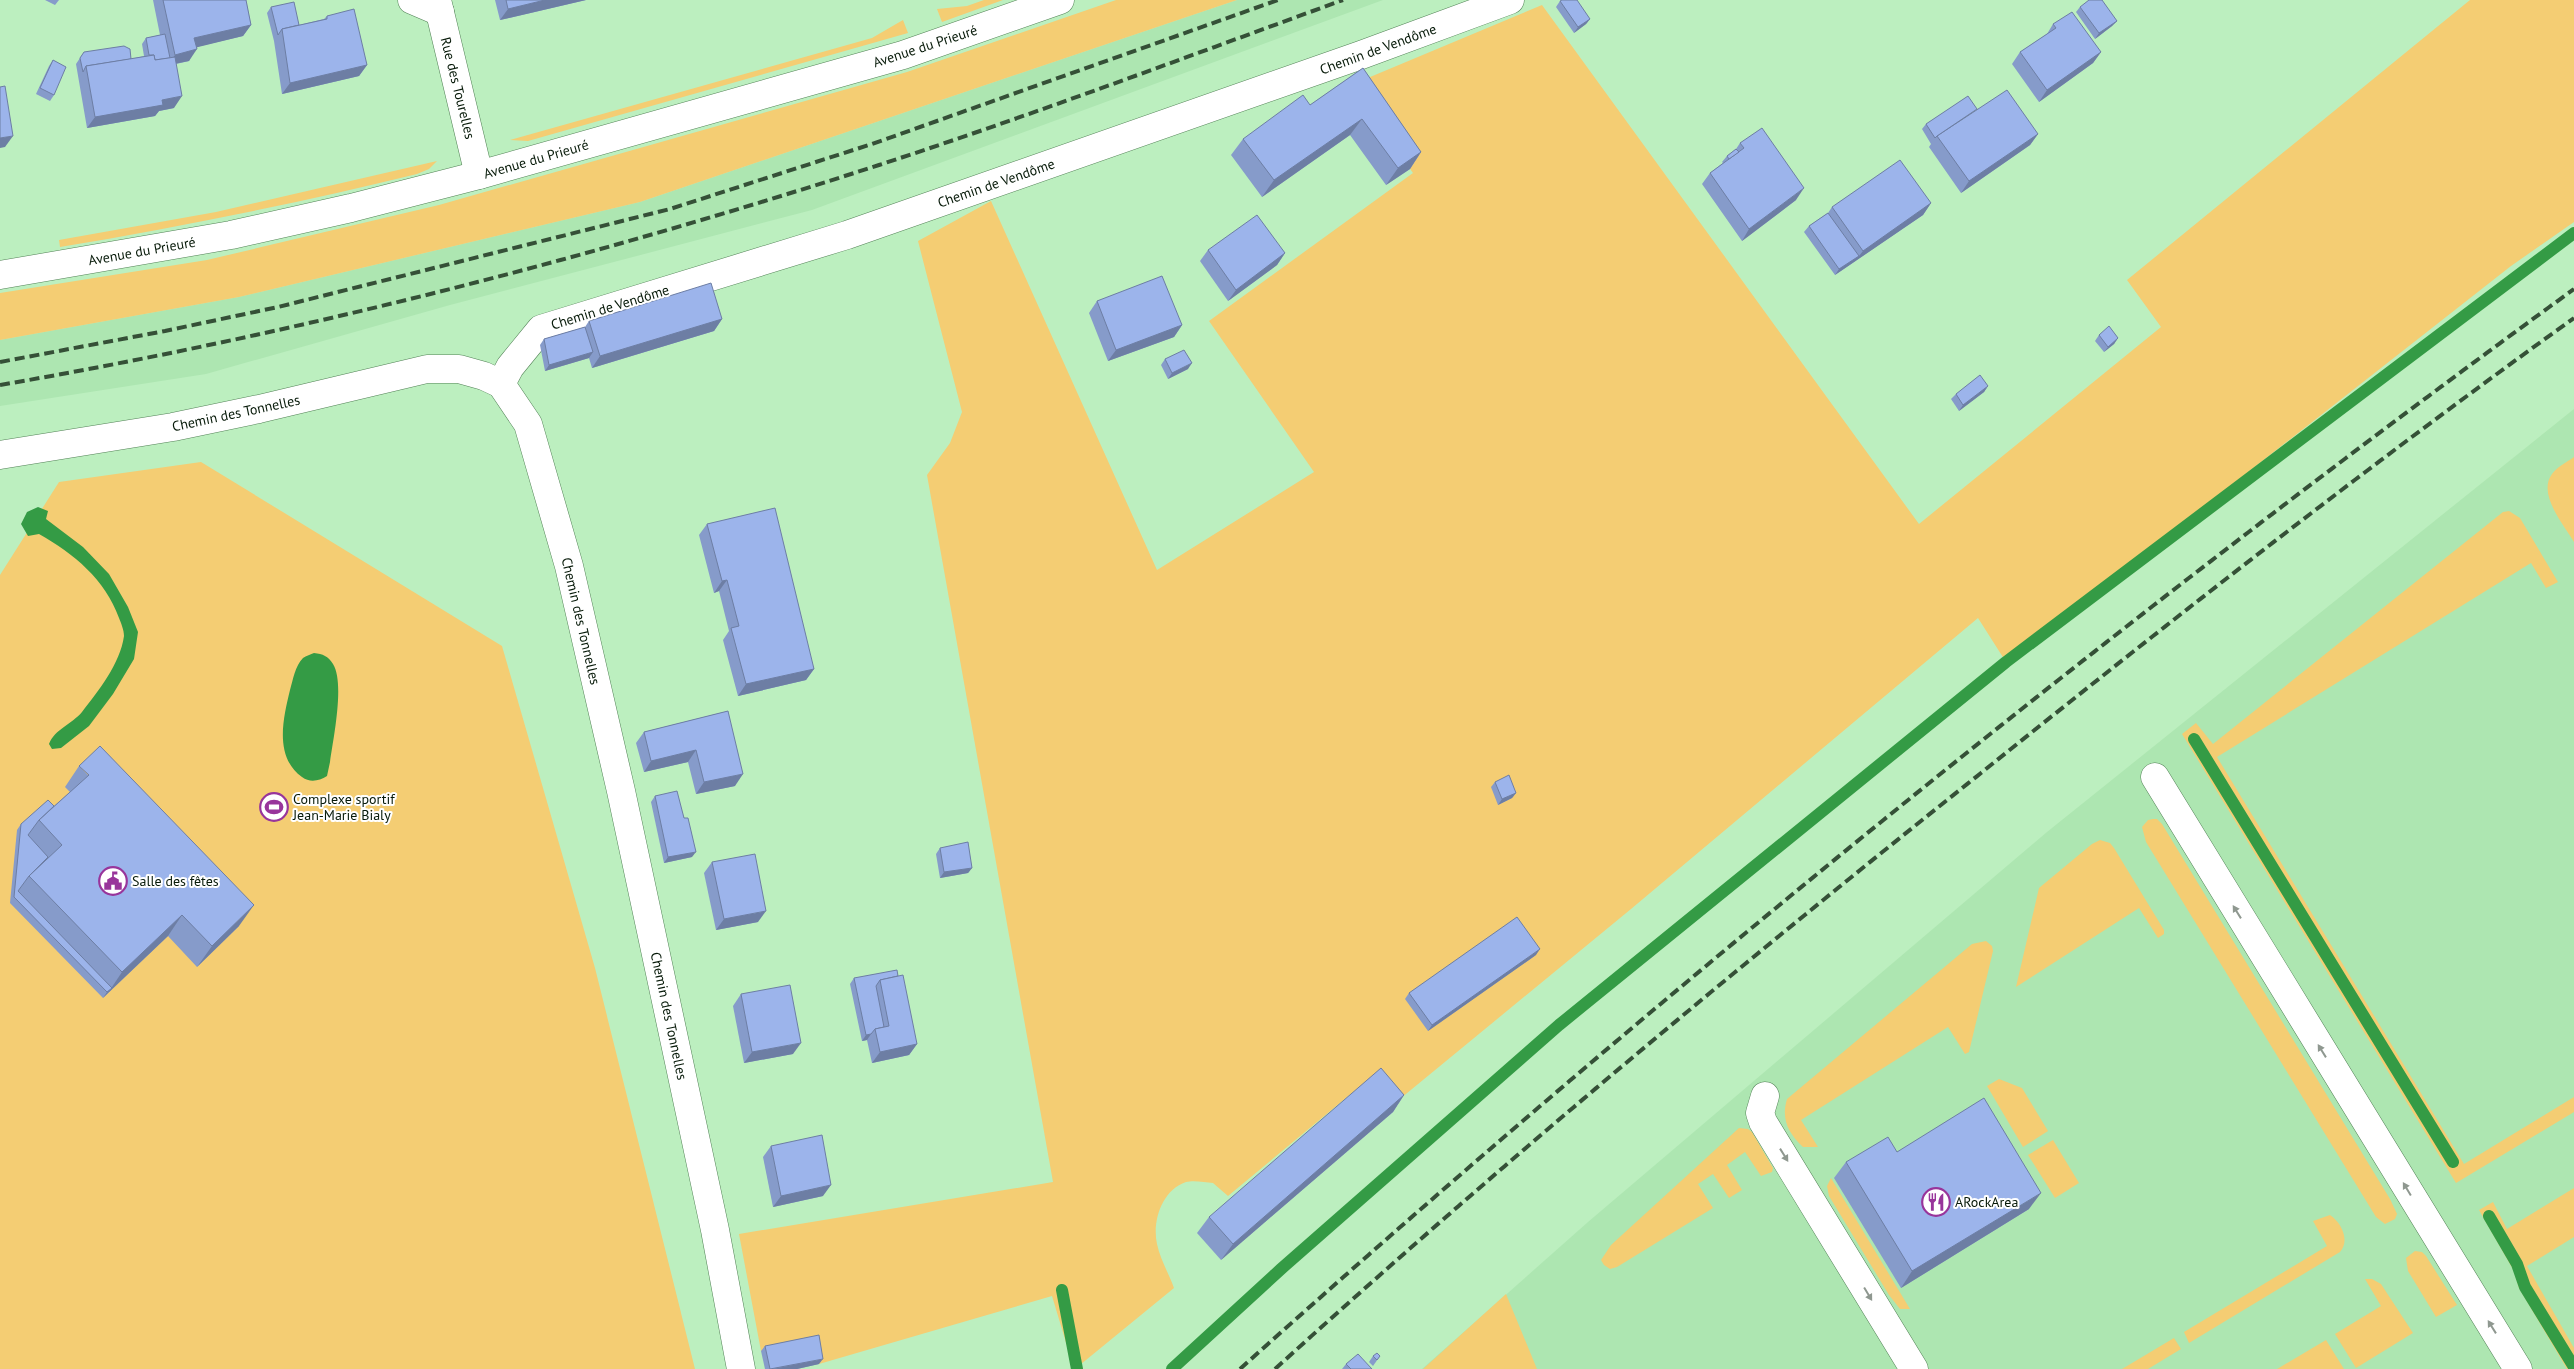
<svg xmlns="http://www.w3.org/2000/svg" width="2574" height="1369" font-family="'PT Sans',sans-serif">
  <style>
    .built { fill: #ade6b1 }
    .green { fill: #f4cd73 }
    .water { fill: #349b45 }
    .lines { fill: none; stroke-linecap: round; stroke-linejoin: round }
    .stream { stroke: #349b45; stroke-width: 12 }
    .street-casing { stroke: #538257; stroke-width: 29 }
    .secondary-casing { stroke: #538257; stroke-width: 29 }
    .street { stroke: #fff; stroke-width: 28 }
    .secondary { stroke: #fff; stroke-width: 28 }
    .rail { stroke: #355037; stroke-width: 4; stroke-dasharray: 10 5; stroke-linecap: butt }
    .wall { fill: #869bca }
    .shaded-wall { fill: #6d7ea4 }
    .building { fill: #9cb4eb; stroke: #6d7ea4 }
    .oneway { fill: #8f9890 }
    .labels { text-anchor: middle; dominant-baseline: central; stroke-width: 4; stroke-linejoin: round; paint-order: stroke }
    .street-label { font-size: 14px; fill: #071a09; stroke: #fff }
    .poi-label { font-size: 14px; fill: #071a09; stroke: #fff; text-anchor: start }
  </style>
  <rect width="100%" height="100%" fill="#bcefbf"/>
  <g class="built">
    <polygon points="1237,0 1383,0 812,210 450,305 206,374 0,406 0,340 239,297 640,202"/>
    <polygon points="2574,409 2574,1369 1422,1369 1588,1222 2047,832"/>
  </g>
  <g class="green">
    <polygon points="984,0 1003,0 942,22 937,9 967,6"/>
    <polygon points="1116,0 1237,0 640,202 239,297 0,340 0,293 207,260 439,205 907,72"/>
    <path d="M2470,0H2574V222L2511,266L2006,662L1978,618L1631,909L1395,1103L1372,1079L1346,1098L1228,1196L1213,1183C1205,1182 1193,1180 1186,1182C1162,1190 1152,1221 1157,1244C1160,1259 1169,1274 1174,1288L1075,1369H1074L1052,1296L819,1364L814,1341L761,1351L739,1234L1053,1182L927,475L950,443L962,412L918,241L991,201L1157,570L1314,472L1209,321L1413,173L1351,85L1542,5L1919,524L2161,327L2127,280Z"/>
    <polygon points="903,20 908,33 528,141 510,140 872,38"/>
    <path d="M437,161L429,169L417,174C299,203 180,227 60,247L59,240L216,212Z"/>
    <path d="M2574,457V542C2564,525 2537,494 2552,474C2557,467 2567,462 2574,457Z"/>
    <polygon points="201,462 502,646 595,968 695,1369 0,1369 0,575 59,482"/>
    <polygon points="2509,511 2520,518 2558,582 2546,588 2531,563 2217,757 2464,1164 2574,1097 2574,1112 2456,1183 2182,734 2196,723 2213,744 2503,512"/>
    <polygon points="2153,819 2157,819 2162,824 2390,1199 2397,1214 2395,1219 2385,1224 2376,1217 2146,842 2142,827 2148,820"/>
    <polygon points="2100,840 2110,843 2114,848 2164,930 2164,934 2158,938 2139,908 2016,987 2039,888 2092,844"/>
    <path d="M1986,941L1992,946L1993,951L1969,1052L1965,1054L1948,1027L1801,1120L1818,1147H1803C1788,1133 1781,1119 1787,1099L1972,944Z"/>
    <polygon points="1999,1079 2022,1088 2048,1131 2023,1147 1987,1086"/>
    <polygon points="1739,1128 1748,1129 1752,1132 1773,1168 1772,1172 1761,1176 1745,1152 1727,1165 1742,1190 1729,1198 1713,1174 1698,1184 1713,1208 1617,1267 1610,1269 1604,1265 1601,1260 1611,1245"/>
    <polygon points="2053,1140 2079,1183 2055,1198 2028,1155"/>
    <polygon points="1831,1178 1910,1309 1900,1309 1889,1295 1829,1196 1827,1186"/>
    <polygon points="2574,1188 2574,1237 2527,1266 2574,1348 2574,1369 2567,1369 2519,1288 2514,1271 2479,1210 2493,1202 2507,1229"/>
    <path d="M2330,1215C2342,1223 2350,1241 2340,1252L2189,1343L2184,1332L2327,1246L2313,1221Z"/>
    <polygon points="2415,1251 2422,1252 2426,1256 2457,1305 2436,1317 2408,1271 2406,1258"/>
    <polygon points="2365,1279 2372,1279 2381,1284 2413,1333 2356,1368 2335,1334 2381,1306"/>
    <polygon points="1506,1294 1537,1369 1423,1369"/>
    <polygon points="2174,1338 2181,1349 2148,1369 2122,1369"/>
    <polygon points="2326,1340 2344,1369 2277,1369"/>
  </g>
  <g class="water">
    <path d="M38,507L48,511L46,519L83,547L109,574L128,607L138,632L134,659L113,694L89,726L61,748L52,749L49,744C55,729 72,724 82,712C99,690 120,664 124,636C124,630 121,623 119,618C105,579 74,554 39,534L28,536L21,524L27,512Z"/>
    <path d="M314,653C323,654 328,656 333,664C345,683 333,740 330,762L327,776C319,781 310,783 302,777C274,757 283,719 290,690C293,680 295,666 303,658C306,656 311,654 314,653Z"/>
  </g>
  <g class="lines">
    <g class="stream">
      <polyline points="2194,739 2453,1162"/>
      <polyline points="2489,1216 2517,1264 2525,1287 2574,1367"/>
      <polyline points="1062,1290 1077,1369"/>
      <polyline points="1172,1369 1281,1269 1559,1025 2006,662 2574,233"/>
    </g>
    <defs>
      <g id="street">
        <polyline points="412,0 440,12"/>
        <polyline points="437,0 479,175"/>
        <polyline points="501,384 510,367 541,329 847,235 1361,55 1510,0"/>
        <polyline points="0,455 173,427 259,409 427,369 459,369 484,376 501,384 528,424 569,566 621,791 715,1230 741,1369"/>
        <polyline points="2155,777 2518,1369"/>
        <polyline points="1765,1096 1760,1113 1763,1122 1914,1369"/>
      </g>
      <polyline id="secondary" points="0,275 231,235 351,208 479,175 903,55 1060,0"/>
    </defs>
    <use href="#street" class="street-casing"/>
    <use href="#secondary" class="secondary-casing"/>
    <use href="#street" class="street"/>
    <use href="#secondary" class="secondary"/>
    <g class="rail">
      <polyline points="0,362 165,331 278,307 670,209 872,144 1278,0"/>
      <path d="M0,385C297,334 592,258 879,165C1035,114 1189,56 1343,0"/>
      <path d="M1240,1369C1666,987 2111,626 2574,289"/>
      <path d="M1275,1369C1503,1162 1740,965 1981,773C2175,617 2372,463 2574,318"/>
    </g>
  </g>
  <g class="wall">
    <polygon points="45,0 59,0 55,5"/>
    <polygon points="153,0 246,0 251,25 243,36 196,47 189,61 176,64 174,108 159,111 155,116 87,128 76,64 84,52 131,59 144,56 142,44 146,38 160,35"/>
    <polygon points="495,0 586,0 500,20"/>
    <polygon points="1560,1 1590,19 1586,24 1574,33 1556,7"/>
    <polygon points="271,7 299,25 324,19 327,16 367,65 359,76 282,94 274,41 267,13"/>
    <polygon points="2080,7 2117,21 2112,26 2095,39 2076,12"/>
    <polygon points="2053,24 2101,52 2093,63 2039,102 2012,64 2020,52 2047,34"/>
    <polygon points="53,60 54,95 50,101 36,94 49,66"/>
    <polygon points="1363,68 1421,152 1410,169 1386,185 1350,135 1262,197 1231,155 1243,139 1310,105"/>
    <polygon points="1926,124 2038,134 2030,145 1961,193 1929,147 1931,144 1922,129"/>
    <polygon points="1740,143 1796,200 1742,241 1702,184 1710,173 1723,163 1722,162 1727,156 1736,149"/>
    <polygon points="1931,203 1923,215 1835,275 1804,232 1809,226 1828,213 1832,207"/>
    <polygon points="1208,250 1285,253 1277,265 1228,301 1200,261"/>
    <polygon points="1097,301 1182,325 1174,337 1108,361 1089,313"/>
    <polygon points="722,319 714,331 592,368 589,358 545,371 540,345 544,339 585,327 589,321"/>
    <polygon points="2099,335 2118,338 2114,344 2104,352 2095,341"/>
    <polygon points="1165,359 1188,369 1168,379 1161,365"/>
    <polygon points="1988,386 1984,392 1959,411 1951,399 1956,394"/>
    <polygon points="707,524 814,669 806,680 738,696 723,640 729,631 719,591 714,593 699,535"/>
    <polygon points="728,711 735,786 696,794 688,762 644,772 636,743 644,732"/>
    <polygon points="79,766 239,926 197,967 168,936 103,998 10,903 17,830 21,824 54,806 70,792 65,787"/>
    <polygon points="1495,782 1516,793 1512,798 1498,805 1491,787"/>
    <polygon points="655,796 684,818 692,857 664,863 651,802"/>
    <polygon points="940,848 972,868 968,873 940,878 936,854"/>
    <polygon points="712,862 758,922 716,930 704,873"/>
    <polygon points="1536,955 1428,1031 1405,999 1409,993"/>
    <polygon points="898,976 917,1044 909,1055 872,1063 867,1040 862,1041 850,984 854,978"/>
    <polygon points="741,994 793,1054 744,1063 733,1006"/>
    <polygon points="1404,1095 1393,1112 1221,1260 1197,1233 1209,1217"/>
    <polygon points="771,1146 823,1196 773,1207 763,1157"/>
    <polygon points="1846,1162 2029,1209 1901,1288 1834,1178"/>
    <polygon points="765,1346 819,1364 797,1369 765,1369 761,1351"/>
    <polygon points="1373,1356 1380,1356 1373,1366 1369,1362"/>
    <polygon points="1346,1364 1372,1369 1342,1369"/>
  </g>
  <g class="shaded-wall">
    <polygon points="545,0 586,0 500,20 508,9"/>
    <polygon points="1590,19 1586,24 1574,33 1578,27"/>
    <polygon points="2117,21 2112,26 2095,39 2099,33"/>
    <polygon points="251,25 243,36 186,50 194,38"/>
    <polygon points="197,49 189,61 169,65 169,63 175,55"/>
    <polygon points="2101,52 2093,63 2039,102 2047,90"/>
    <polygon points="367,65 359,76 282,94 290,83"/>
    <polygon points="182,96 174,108 159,111 155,116 87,128 95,117 162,100"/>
    <polygon points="1362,119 1350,135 1262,197 1274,180"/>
    <polygon points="2038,134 2030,145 1961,193 1969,181"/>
    <polygon points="13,136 5,147 0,148 0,138"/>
    <polygon points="1421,152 1410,169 1386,185 1398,168"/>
    <polygon points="1804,188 1796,200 1742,241 1749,229"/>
    <polygon points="1931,203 1923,215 1835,275 1839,269 1859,256 1863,251"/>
    <polygon points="1285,253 1277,265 1228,301 1236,290"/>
    <polygon points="722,319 714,331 592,368 600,356"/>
    <polygon points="1182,325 1174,337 1108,361 1116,350"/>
    <polygon points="2118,338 2114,344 2104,352 2108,347"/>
    <polygon points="593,352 589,358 545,371 549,365"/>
    <polygon points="1192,363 1188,369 1168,379 1172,373"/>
    <polygon points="1988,386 1984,392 1959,411 1963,405"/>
    <polygon points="727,580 719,591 714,593 722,581"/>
    <polygon points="814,669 806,680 738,696 746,684"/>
    <polygon points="696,750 688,762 644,772 651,761"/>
    <polygon points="743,774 735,786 696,794 704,782"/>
    <polygon points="1516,793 1512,798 1498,805 1502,799"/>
    <polygon points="696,852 692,857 664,863 668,857"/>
    <polygon points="972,868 968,873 940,878 944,872"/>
    <polygon points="254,905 239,926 197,967 212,946"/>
    <polygon points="766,911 758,922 716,930 724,919"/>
    <polygon points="182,915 168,936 108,993 122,972"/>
    <polygon points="1540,949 1536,955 1428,1031 1432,1025"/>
    <polygon points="112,988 108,993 103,998 107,992"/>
    <polygon points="871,1034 867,1040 862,1041 866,1035"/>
    <polygon points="801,1043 793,1054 744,1063 752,1052"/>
    <polygon points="917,1044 909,1055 872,1063 880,1052"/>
    <polygon points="1404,1095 1393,1112 1221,1260 1233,1244"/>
    <polygon points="831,1185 823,1196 773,1207 781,1196"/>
    <polygon points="2041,1193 2029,1209 1901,1288 1912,1271"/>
    <polygon points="823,1359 819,1364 797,1369 773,1369"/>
  </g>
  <g class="building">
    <polygon points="163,0 246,0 251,25 194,38 197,49 175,55"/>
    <polygon points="506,0 545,0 508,9"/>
    <polygon points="1562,0 1577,0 1590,19 1578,27 1560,1"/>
    <polygon points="2089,0 2102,0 2117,21 2099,33 2080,7"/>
    <polygon points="294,2 299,25 282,29 278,35 271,7"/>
    <polygon points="354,9 367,65 290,83 282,29 327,19 327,16"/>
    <polygon points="2072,12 2101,52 2047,90 2020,52 2056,28 2053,24"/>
    <polygon points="165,34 170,58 155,60 154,55 149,55 146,38"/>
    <polygon points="124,46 130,49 131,59 86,66 83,72 80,58 84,52"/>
    <polygon points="154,55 155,60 175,57 182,96 162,100 163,105 95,117 86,66"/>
    <polygon points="53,60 66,67 54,95 40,88"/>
    <polygon points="1363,68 1421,152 1398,168 1362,119 1274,180 1243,139 1303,95 1310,105"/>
    <polygon points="5,86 13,136 0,138 0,87"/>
    <polygon points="2007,90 2038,134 1969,181 1937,136"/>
    <polygon points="1968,96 1977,109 1937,136 1935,138 1926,124"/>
    <polygon points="1762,128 1804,188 1749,229 1710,173 1744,148 1740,143"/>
    <polygon points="1736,149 1739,152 1729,159 1727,156"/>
    <polygon points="1900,160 1931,203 1863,251 1832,207"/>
    <polygon points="1828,213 1859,256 1839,269 1809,226"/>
    <polygon points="1257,215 1285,253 1236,290 1208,250"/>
    <polygon points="1162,276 1182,325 1116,350 1097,301"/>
    <polygon points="711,283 722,319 600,356 589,321"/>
    <polygon points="2109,326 2118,338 2108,347 2099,335"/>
    <polygon points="585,327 593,352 549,365 544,339"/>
    <polygon points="1184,350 1192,363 1172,373 1165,359"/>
    <polygon points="1980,375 1988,386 1963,405 1956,394"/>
    <polygon points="775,508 814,669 746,684 731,628 739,626 727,580 722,581 707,524"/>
    <polygon points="728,711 743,774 704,782 696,750 651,761 644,732"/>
    <polygon points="100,746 254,905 212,946 182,915 122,972 29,876 62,845 39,820 89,775 79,766"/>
    <polygon points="1509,775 1516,793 1502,799 1495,782"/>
    <polygon points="677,791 684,818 688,818 696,852 668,857 655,796"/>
    <polygon points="48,800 54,806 39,820 28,835 48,857 29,876 18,891 112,988 107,992 14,897 21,824"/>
    <polygon points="968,842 972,868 944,872 940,848"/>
    <polygon points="755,854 766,911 724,919 712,862"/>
    <polygon points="1517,917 1540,949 1432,1025 1409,993"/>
    <polygon points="897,970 898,976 880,980 876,986 884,1027 875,1029 871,1034 866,1035 854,978"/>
    <polygon points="903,975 917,1044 880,1052 875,1029 889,1026 880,980"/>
    <polygon points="790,985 801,1043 752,1052 741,994"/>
    <polygon points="1381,1068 1404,1095 1233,1244 1209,1217"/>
    <polygon points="1984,1098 2041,1193 1912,1271 1846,1162 1888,1137 1897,1152"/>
    <polygon points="822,1135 831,1185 781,1196 771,1146"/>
    <polygon points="819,1335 823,1359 770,1369 765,1346"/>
    <polygon points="1377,1353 1380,1356 1377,1360 1373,1356"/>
    <polygon points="1358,1354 1372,1369 1351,1369 1346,1364"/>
  </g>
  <defs><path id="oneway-solid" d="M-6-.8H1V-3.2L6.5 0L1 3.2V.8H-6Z" transform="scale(1.25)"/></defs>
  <g class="oneway">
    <use href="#oneway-solid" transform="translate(2237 912) rotate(-122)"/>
    <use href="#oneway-solid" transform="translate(2322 1051) rotate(-122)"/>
    <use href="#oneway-solid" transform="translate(1784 1155) rotate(58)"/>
    <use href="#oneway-solid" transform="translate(2407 1189) rotate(-121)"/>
    <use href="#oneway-solid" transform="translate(1868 1294) rotate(59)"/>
    <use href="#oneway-solid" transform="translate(2492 1327) rotate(-122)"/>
  </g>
  <defs>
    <symbol id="stadium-ring" viewBox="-11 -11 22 22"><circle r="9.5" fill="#fff" stroke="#98359b" stroke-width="1.5"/><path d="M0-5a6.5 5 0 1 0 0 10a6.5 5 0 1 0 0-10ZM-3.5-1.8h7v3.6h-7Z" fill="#98359b"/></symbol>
    <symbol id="civic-ring" viewBox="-11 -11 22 22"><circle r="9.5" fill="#fff" stroke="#98359b" stroke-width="1.5"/><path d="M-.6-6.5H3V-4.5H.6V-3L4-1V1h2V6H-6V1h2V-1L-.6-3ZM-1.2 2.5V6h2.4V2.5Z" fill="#98359b"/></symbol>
    <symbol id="restaurant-ring" viewBox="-11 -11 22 22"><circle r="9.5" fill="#fff" stroke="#98359b" stroke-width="1.5"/><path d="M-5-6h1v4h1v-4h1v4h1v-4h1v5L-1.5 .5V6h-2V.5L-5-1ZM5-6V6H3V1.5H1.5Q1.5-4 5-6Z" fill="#98359b"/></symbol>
  </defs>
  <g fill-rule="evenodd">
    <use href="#stadium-ring" x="258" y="791" width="32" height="32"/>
    <use href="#civic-ring" x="97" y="865" width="32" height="32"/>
    <use href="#restaurant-ring" x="1920" y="1186" width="32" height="32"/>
  </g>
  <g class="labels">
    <g class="street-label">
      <text transform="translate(925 46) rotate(-18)">Avenue du Prieuré</text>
      <text transform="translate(1378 49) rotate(-20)">Chemin de Vendôme</text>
      <text transform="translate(458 88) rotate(76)">Rue des Tourelles</text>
      <text transform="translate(536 159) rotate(-16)">Avenue du Prieuré</text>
      <text transform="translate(996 183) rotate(-19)">Chemin de Vendôme</text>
      <text transform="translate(142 251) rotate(-10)">Avenue du Prieuré</text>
      <text transform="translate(610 307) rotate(-17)">Chemin de Vendôme</text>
      <text transform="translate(236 413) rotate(-12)">Chemin des Tonnelles</text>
      <text transform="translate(581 621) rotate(77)">Chemin des Tonnelles</text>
      <text transform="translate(669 1016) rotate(78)">Chemin des Tonnelles</text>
    </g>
    <g class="poi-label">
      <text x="293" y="799">Complexe sportif<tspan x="293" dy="16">Jean-Marie Bialy</tspan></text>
      <text x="132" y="881">Salle des fêtes</text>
      <text x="1955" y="1202">ARockArea</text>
    </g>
  </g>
</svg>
